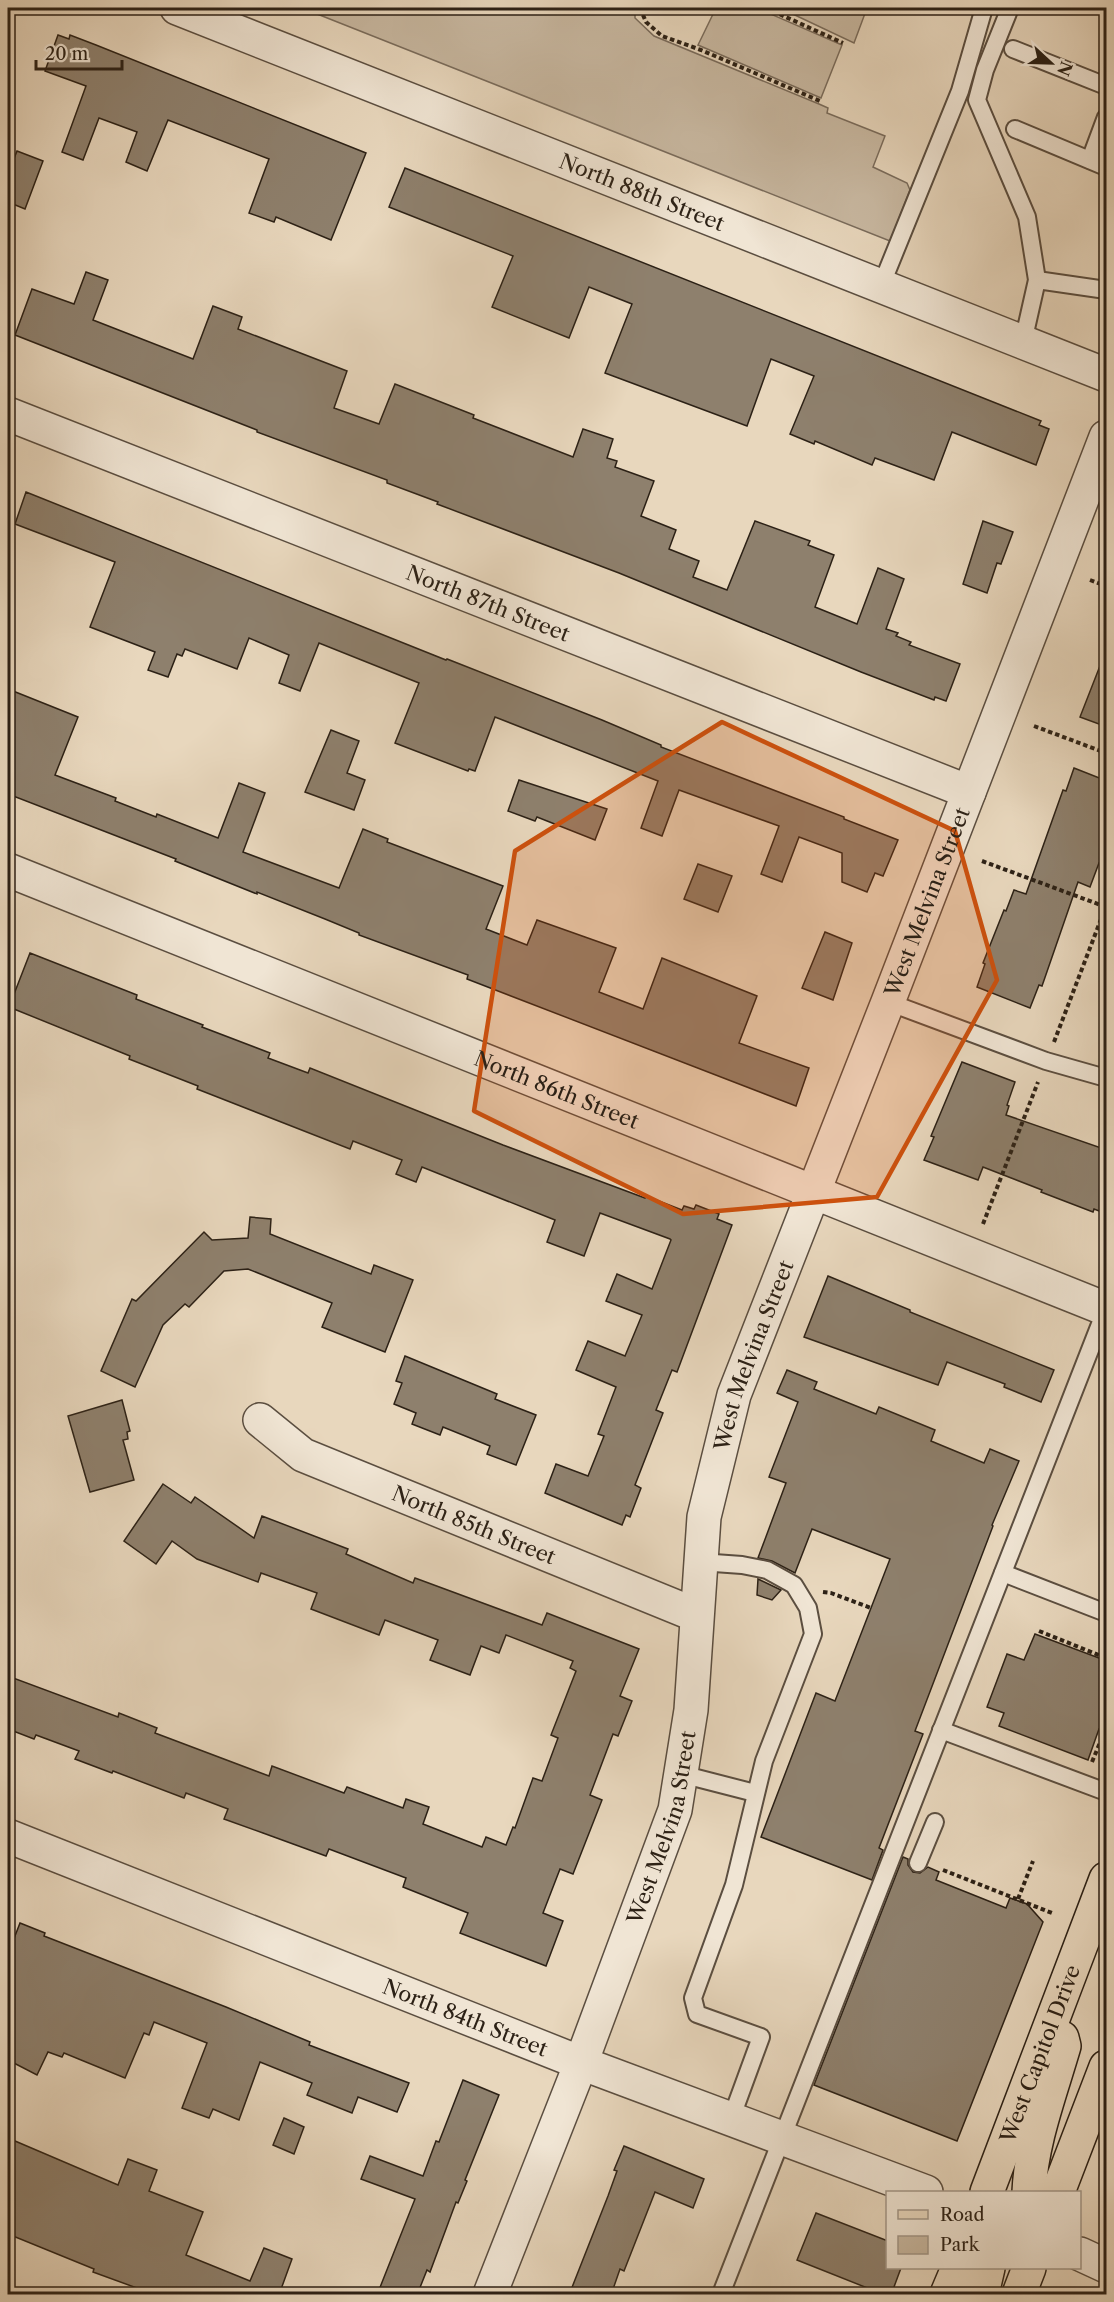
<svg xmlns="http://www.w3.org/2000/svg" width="1114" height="2302" font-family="'Libre Caslon Text',serif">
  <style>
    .green { fill: #c8b8a1; stroke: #7a6c5c; stroke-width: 1.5 }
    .building { fill: #8e806d; stroke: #2c2116; stroke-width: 1.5 }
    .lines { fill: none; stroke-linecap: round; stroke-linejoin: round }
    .service-casing { stroke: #5b4e40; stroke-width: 20 }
    .minor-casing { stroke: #5b4e40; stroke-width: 36 }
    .tertiary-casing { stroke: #5b4e40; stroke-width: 36 }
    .primary-casing { stroke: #2c2116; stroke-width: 36 }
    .path { stroke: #2c2116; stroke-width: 4; stroke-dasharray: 4.5 3; stroke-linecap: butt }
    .service { stroke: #f0e5d4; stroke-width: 16 }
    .minor { stroke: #f0e5d4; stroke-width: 33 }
    .tertiary { stroke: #f0e5d4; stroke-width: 33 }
    .primary { stroke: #e8d7bd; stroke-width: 33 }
    .marked { fill: #cc510e; fill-opacity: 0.2; stroke: #cc510e; stroke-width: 4.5; stroke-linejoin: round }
    .labels { text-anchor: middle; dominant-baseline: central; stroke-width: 6; stroke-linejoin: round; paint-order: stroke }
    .street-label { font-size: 21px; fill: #2c2116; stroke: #f0e5d4 }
  </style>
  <rect width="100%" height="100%" fill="#e8d7bd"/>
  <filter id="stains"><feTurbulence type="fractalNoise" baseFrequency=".00333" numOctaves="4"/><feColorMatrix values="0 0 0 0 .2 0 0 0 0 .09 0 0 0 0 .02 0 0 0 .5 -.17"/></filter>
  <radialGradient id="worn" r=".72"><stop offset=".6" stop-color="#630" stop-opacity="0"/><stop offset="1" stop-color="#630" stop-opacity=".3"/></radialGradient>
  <g class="green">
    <polygon points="302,8 635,8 635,18 654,36 819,104 828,108 827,113 885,136 873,167 907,183 910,190 890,241"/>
    <polygon points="716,8 759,9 842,45 821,98 698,45"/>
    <polygon points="780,8 867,8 854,43"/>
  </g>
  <g class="building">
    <polygon points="58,35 69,39 70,35 96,45 366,153 331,240 276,217 274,222 249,213 269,159 168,120 147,171 126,162 137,132 99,118 83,160 62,152 86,86 45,71"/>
    <polygon points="17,151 43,161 25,209 8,202 8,174"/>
    <polygon points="405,168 1041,421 1039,425 1049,429 1036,465 952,432 934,480 875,458 872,465 815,441 814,444 790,434 814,376 771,359 747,426 605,373 632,304 589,287 569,338 492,307 513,256 389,207"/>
    <polygon points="86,272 108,280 93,320 193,359 213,306 242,317 238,329 347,371 334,408 379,424 395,384 474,415 473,418 573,457 583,429 613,439 607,458 617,461 615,467 654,481 641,516 676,530 669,549 699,561 693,577 727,590 755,521 810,541 808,545 834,555 815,607 857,624 878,568 904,579 886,629 898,633 896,636 911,642 909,645 960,664 946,701 935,697 934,700 861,672 619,573 437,504 438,502 387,483 387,480 257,432 257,430 15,335 32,289 74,304"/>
    <polygon points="26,492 446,660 447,659 602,720 661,745 661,747 844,817 844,819 898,840 883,876 875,873 867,892 842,882 842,853 799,837 782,882 761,874 779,826 679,790 662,836 641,828 658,781 495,717 475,771 469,769 468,771 395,743 419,683 319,643 300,691 279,683 289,655 249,638 237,669 185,649 182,656 177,654 168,677 148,670 155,652 90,627 115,562 15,524"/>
    <polygon points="983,521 1013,532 1001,564 997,563 987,593 963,584"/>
    <polygon points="1105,653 1107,654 1107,727 1080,717"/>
    <polygon points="8,689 78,717 55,775 116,798 115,801 156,817 157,814 218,838 239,783 265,793 243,852 339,888 363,829 388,839 387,842 503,886 486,929 527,945 537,920 616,948 599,992 643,1009 662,958 757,996 739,1043 809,1068 796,1106 467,979 468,975 359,935 359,933 325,919 257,892 257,894 175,861 176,859 8,794"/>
    <polygon points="331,730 359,741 347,773 365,780 354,810 305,792"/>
    <polygon points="1074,768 1107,781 1107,852 1102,864 1099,863 1090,887 1078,882 1042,986 1039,985 1030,1008 977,987 985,964 983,963 1004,910 1006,911 1014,890 1026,894 1063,790 1066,791"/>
    <polygon points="519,780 607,809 595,840 537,817 535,821 508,811"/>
    <polygon points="698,864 732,876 718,912 684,899"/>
    <polygon points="825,932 852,943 833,1000 802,988"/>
    <polygon points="30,953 137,995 136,999 203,1025 202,1027 270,1053 268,1058 308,1073 310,1068 503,1145 645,1198 646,1196 682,1210 684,1206 694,1209 696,1205 719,1214 717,1219 732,1225 677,1372 672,1370 656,1410 663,1413 635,1485 641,1488 630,1517 626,1515 622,1525 545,1493 556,1464 588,1476 604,1436 598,1434 616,1387 576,1370 588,1341 625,1356 642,1315 606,1301 617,1274 652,1289 671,1240 670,1239 600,1213 584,1256 547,1242 555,1220 422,1167 416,1182 396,1174 402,1160 353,1141 350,1149 197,1089 198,1086 129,1059 130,1056 9,1007"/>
    <polygon points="962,1062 1015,1082 1007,1105 1009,1106 1006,1115 1107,1150 1107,1214 1094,1209 1093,1212 1041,1192 1042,1190 983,1167 978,1180 924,1160 934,1137 931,1136"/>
    <polygon points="250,1217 271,1219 270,1234 371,1274 374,1265 413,1280 385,1352 322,1327 332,1303 248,1269 224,1271 189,1307 185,1304 163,1325 135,1387 101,1371 132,1299 136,1301 204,1232 212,1240 248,1238"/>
    <polygon points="828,1276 910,1310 910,1312 1054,1370 1041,1402 1004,1387 1005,1384 947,1362 938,1385 804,1337"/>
    <polygon points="405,1356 497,1394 495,1399 536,1415 516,1465 487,1454 490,1446 443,1427 440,1435 412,1424 416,1413 394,1404 402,1383 396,1381"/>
    <polygon points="787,1370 817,1382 814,1389 876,1414 879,1407 935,1430 931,1441 984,1463 990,1449 1019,1461 992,1525 993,1526 915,1731 923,1734 879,1848 883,1850 872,1880 761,1837 816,1693 835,1701 890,1559 812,1529 795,1573 772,1561 758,1558 786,1483 769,1477 798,1402 777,1393"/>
    <polygon points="122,1400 130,1431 127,1432 128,1439 123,1440 134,1480 90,1492 68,1416"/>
    <polygon points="163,1484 191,1503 195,1497 254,1538 262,1516 348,1549 346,1554 413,1583 415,1578 542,1625 547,1613 639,1649 620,1696 632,1701 618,1736 613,1734 590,1795 602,1800 573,1874 560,1869 543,1913 563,1921 546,1966 460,1933 468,1913 403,1887 406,1878 329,1849 326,1856 263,1833 224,1819 228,1809 186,1793 184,1798 113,1771 112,1773 75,1759 79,1751 36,1735 34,1739 8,1729 8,1676 118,1717 119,1713 157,1728 155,1733 269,1776 272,1766 344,1793 347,1787 403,1808 406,1799 429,1807 423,1824 482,1847 486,1837 506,1845 513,1827 515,1828 533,1778 542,1781 558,1738 551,1735 576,1671 570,1668 573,1661 506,1635 499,1653 481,1646 470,1675 430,1660 438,1640 385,1620 379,1635 311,1609 317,1593 261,1573 258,1582 197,1559 172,1541 156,1564 124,1541"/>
    <polygon points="758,1579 781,1590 772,1600 757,1595"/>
    <polygon points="1035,1634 1107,1661 1107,1732 1099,1729 1088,1760 999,1726 1004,1713 987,1707 1007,1654 1024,1660"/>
    <polygon points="903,1857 908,1859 908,1865 913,1872 920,1873 928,1867 939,1872 936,1880 1006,1908 1010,1898 1027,1904 1043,1922 957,2141 814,2085"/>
    <polygon points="20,1923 45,1933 44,1936 226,2007 310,2042 309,2045 409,2083 397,2112 358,2097 352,2113 307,2095 312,2083 260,2062 239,2120 213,2109 209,2118 182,2108 207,2043 154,2022 149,2035 144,2033 125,2078 64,2053 62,2057 48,2052 37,2075 8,2060 8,1954"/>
    <polygon points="463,2080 499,2095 465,2180 467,2181 458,2203 456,2202 430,2272 427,2270 417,2295 377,2295 415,2199 361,2179 370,2156 423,2176 436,2141 439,2142"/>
    <polygon points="284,2118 304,2127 294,2154 273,2145"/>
    <polygon points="8,2138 118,2185 128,2159 157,2170 149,2191 203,2212 186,2255 250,2281 264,2248 292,2259 280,2292 282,2295 156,2295 93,2272 94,2269 8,2234"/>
    <polygon points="624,2146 704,2179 693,2208 655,2192 624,2271 620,2269 611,2295 569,2295 608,2196 617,2171 614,2170"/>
    <polygon points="816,2213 888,2241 888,2268 901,2268 891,2295 885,2295 797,2260"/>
  </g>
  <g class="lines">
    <defs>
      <g id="service">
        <polyline points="1010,8 985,70 977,100 1027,217 1037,280 1023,342"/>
        <polyline points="1013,49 1106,86"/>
        <polyline points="1015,129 1106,167"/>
        <polyline points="1090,160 1106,117"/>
        <polyline points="1037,280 1106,290"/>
        <polyline points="881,286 960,91 984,8"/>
        <polyline points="888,1002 1046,1061 1106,1078"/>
        <polyline points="700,1562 742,1565 767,1570 794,1585 808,1608 813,1634 764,1761 734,1885 693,1998 697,2014 761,2037 731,2119"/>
        <polyline points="1003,1573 1106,1613"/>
        <polyline points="941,1730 1106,1792"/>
        <polyline points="681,1774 755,1793"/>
        <polyline points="918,1863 935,1822"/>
        <polyline points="721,2294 1106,1309"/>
      </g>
      <g id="minor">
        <path id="s1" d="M177,8L1106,375"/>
        <path id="s2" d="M8,414L969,792"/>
        <path id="s3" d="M8,870L1106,1309"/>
        <path id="s4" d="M260,1420L303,1455L696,1615"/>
        <path id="s5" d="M490,2294L581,2063L675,1810L691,1710L704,1517L734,1395L888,1002L1106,437"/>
      </g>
      <g id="tertiary">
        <path id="s6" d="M8,1836L581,2063L926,2192"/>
        <polyline points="1080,2254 1106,2266"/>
      </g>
      <g id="primary">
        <path id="s7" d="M987,2192L1106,1879"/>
        <path d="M1029,2192C1031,2143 1050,2094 1064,2046L1062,2038"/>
        <polyline points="1058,2192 1106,2067"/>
        <polyline points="947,2294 958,2268"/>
        <polyline points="982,2294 988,2268"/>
        <polyline points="1019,2294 1029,2268"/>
      </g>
    </defs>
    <use href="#service" class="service-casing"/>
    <use href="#minor" class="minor-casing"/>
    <use href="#tertiary" class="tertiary-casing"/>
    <use href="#primary" class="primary-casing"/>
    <g class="path">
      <polyline points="640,8 646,22 662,36 701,50 820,101"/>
      <polyline points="766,8 843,43"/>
      <polyline points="1090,580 1106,586"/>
      <polyline points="1034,726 1106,753"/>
      <polyline points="982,861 1106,907"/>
      <polyline points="1054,1042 1106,906"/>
      <polyline points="983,1224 1038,1082"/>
      <polyline points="823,1592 831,1593 871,1608"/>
      <polyline points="1039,1631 1106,1658"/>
      <polyline points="1092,1762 1106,1728"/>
      <polyline points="943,1870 1052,1913"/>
      <polyline points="1018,1899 1033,1861"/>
    </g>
    <use href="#service" class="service"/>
    <use href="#minor" class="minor"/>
    <use href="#tertiary" class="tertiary"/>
    <use href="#primary" class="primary"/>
  </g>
  <path class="marked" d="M722,722L955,831L997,980L877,1197L683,1214L474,1111L515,851Z"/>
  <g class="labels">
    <g class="street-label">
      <text stroke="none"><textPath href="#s1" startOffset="500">North 88th Street</textPath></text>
      <text stroke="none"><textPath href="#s2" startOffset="516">North 87th Street</textPath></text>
      <text stroke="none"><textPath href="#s5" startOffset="1468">West Melvina Street</textPath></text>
      <text stroke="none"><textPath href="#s3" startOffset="591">North 86th Street</textPath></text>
      <text stroke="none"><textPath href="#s5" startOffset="982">West Melvina Street</textPath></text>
      <text stroke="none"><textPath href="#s4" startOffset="240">North 85th Street</textPath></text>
      <text stroke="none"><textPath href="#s5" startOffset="498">West Melvina Street</textPath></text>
      <text stroke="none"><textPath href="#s6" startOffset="492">North 84th Street</textPath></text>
      <text stroke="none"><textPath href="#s7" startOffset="148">West Capitol Drive</textPath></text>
    </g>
  </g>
  <rect width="1114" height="2302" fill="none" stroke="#e8d7bd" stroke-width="30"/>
  <rect x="9" y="9" width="1096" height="2284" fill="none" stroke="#2c2116" stroke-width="3"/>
  <rect x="15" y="15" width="1084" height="2272" fill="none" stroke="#2c2116" stroke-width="1.5"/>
  <rect x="886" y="2191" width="195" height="78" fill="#f0e5d4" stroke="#a29788" stroke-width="1.5"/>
  <rect x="898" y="2210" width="30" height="9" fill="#e8d7bd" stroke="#a29788" stroke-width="1.5"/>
  <text x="940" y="2221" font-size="18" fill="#2c2116">Road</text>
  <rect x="898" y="2236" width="30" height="18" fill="#c8b8a1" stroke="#a29788" stroke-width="1.5"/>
  <text x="940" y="2251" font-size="18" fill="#2c2116">Park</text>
  <g transform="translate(1051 63) rotate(112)" stroke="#f0e5d4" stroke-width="4.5" paint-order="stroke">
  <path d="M0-4.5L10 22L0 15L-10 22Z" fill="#2c2116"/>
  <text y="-9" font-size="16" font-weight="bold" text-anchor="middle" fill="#2c2116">N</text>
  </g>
  <path d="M36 60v9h86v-9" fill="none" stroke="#2c2116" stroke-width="3"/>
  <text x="45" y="60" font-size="18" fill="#2c2116" stroke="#f0e5d4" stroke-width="4.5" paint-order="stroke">20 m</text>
  <rect width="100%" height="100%" filter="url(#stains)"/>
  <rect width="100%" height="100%" fill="url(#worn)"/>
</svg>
